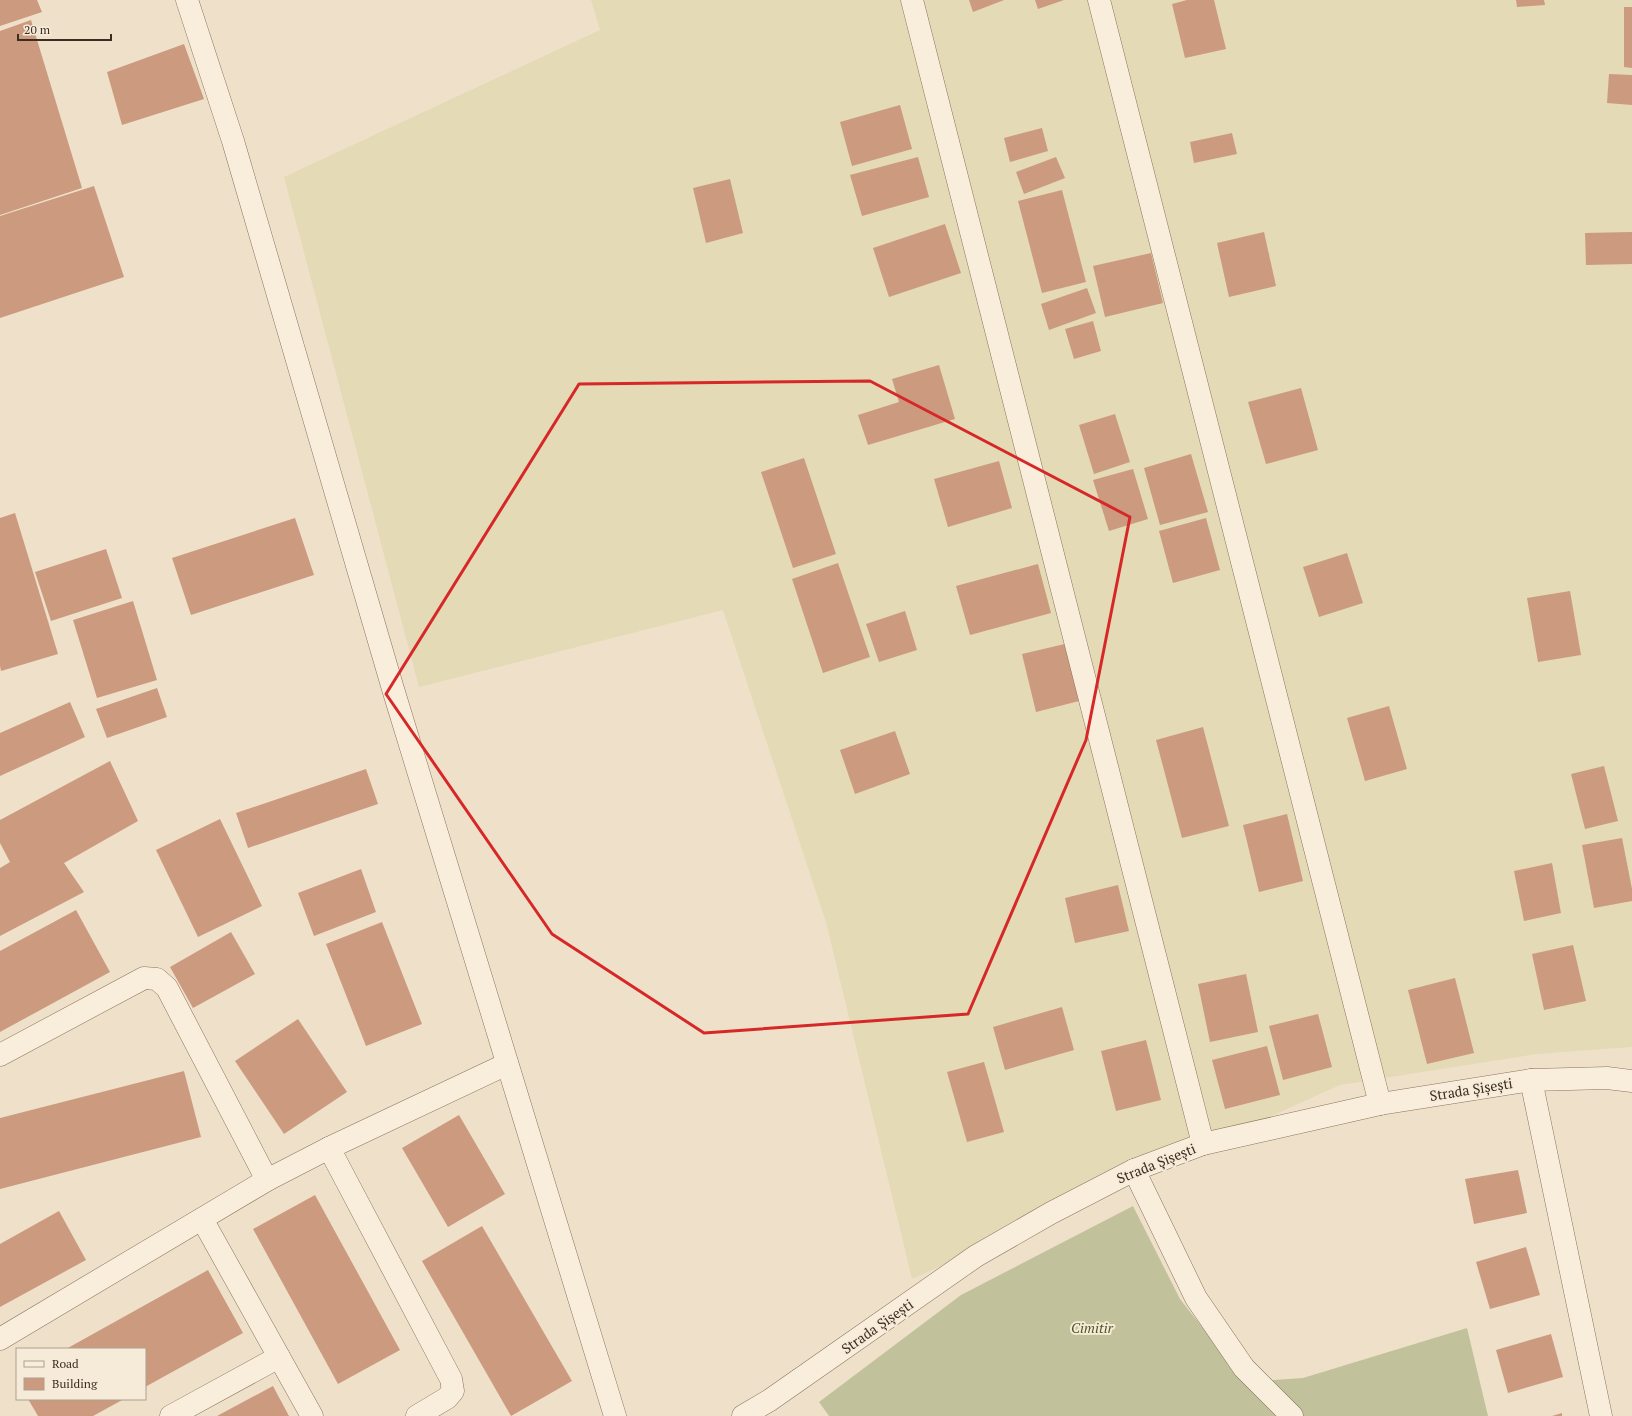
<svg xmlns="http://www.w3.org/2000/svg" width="1632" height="1416" font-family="'PT Serif',serif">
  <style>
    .farmland { fill: #e4dab6 }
    .cemetery { fill: #c1c29b }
    .building { fill: #cc9a7f }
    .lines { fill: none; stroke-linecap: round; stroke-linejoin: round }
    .minor-casing { stroke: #8b725d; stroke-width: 23 }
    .tertiary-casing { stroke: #8b725d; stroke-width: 23 }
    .minor { stroke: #f9eedc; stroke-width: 22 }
    .tertiary { stroke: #f9eedc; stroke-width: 22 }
    .marked { fill: none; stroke: #d62828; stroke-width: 3; stroke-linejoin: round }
    .labels { text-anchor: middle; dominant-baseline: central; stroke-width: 4; stroke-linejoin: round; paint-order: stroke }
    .street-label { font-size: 14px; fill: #3c2c21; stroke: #f6ebd8 }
    .park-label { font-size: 14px; font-style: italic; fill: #4f5827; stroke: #f6ebd8 }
  </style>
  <rect width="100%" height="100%" fill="#efe1c9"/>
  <polygon class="farmland" points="591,0 1632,0 1632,1047 1537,1054 1340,1085 912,1279 826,922 723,610 419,687 284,177 600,30"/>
  <polygon class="cemetery" points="1133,1206 1180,1299 1245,1382 1303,1378 1467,1328 1488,1416 829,1416 819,1402 961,1295"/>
  <g class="building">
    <polygon points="0,0 37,0 42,12 0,26"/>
    <polygon points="969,0 1004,0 973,12"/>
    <polygon points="1035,0 1064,0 1038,9"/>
    <polygon points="1187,0 1214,0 1226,49 1185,58 1172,4"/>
    <polygon points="1516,0 1544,0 1545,5 1517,7"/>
    <polygon points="1624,7 1632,7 1632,68 1624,67"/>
    <polygon points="31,20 82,188 0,215 0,31"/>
    <polygon points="184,44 204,99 122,125 107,72"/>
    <polygon points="1609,74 1632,75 1632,105 1607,103"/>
    <polygon points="900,105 912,149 852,166 840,122"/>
    <polygon points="1042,128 1048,151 1010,162 1004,138"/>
    <polygon points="1232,133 1237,154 1194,163 1190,142"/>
    <polygon points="918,157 929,197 862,216 850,175"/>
    <polygon points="1056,157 1065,178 1024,194 1016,172"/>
    <polygon points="730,179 743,233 706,243 693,188"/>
    <polygon points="94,186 124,277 0,318 0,216"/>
    <polygon points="1062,190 1086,282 1042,293 1018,201"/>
    <polygon points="945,224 961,273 889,297 873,248"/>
    <polygon points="1264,232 1276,286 1229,297 1217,243"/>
    <polygon points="1632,232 1632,264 1586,265 1585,233"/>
    <polygon points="1151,253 1163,303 1105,317 1093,266"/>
    <polygon points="1087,288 1096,313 1049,330 1041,304"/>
    <polygon points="1093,321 1101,351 1074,359 1065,329"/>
    <polygon points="939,365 955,419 868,445 858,415 899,402 892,379"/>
    <polygon points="1301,388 1318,450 1266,464 1248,402"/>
    <polygon points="1115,414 1130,462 1094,474 1079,425"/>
    <polygon points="1191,454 1208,512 1160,525 1144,468"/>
    <polygon points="804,458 836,554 793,568 761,472"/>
    <polygon points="999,461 1012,508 948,527 934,479"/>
    <polygon points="1133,469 1148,519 1109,531 1093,480"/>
    <polygon points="15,513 58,654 1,671 0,666 0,518"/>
    <polygon points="295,518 314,575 191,615 172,558"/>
    <polygon points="1206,518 1220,570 1173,583 1159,531"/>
    <polygon points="106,549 122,598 51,621 35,572"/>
    <polygon points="1347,553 1363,603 1319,617 1303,567"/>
    <polygon points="838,563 870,657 823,673 792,579"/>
    <polygon points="1038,564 1051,613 970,635 956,586"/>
    <polygon points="1570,591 1581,655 1538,662 1527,598"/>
    <polygon points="133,601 157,680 97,698 73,620"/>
    <polygon points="905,611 917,650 879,662 866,624"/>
    <polygon points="1069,643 1083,700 1036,712 1022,654"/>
    <polygon points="157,688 167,717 107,738 96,709"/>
    <polygon points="70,702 85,737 0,776 0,733"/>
    <polygon points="1389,706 1407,769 1365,781 1347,718"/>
    <polygon points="1203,727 1229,826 1182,838 1156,740"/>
    <polygon points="895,731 910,774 855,794 840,750"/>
    <polygon points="110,761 138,821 64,863 84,892 0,936 0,868 10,862 0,843 0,820"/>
    <polygon points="1604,766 1618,821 1585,829 1571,774"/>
    <polygon points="366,769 378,804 248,848 236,813"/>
    <polygon points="1287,814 1303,881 1259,892 1243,825"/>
    <polygon points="220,819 262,906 198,937 156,850"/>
    <polygon points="1622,838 1632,889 1632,901 1594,908 1582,845"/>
    <polygon points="1552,863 1561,913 1524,921 1514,871"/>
    <polygon points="361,869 376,912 314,936 298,893"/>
    <polygon points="1118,885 1129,931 1075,943 1065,898"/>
    <polygon points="76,910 110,972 0,1032 0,951"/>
    <polygon points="382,922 422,1024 366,1046 326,944"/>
    <polygon points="231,932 255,974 193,1008 170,967"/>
    <polygon points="1573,945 1586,1001 1544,1010 1532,954"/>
    <polygon points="1246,974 1258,1032 1210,1042 1198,984"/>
    <polygon points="1455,978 1474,1053 1427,1064 1408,990"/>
    <polygon points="1062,1007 1074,1050 1005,1070 993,1027"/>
    <polygon points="1318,1014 1332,1067 1283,1080 1269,1026"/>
    <polygon points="298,1019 347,1092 284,1134 235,1061"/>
    <polygon points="1146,1040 1161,1100 1116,1111 1101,1051"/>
    <polygon points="1267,1046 1280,1095 1225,1109 1212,1060"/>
    <polygon points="984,1062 1004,1132 967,1142 947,1072"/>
    <polygon points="184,1071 201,1137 0,1189 0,1118"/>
    <polygon points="459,1115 505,1194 448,1227 402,1148"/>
    <polygon points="1518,1170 1527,1213 1474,1224 1465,1179"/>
    <polygon points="315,1195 400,1350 338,1384 253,1229"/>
    <polygon points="59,1211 86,1260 0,1307 0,1244"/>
    <polygon points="482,1226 572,1381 511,1416 422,1261"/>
    <polygon points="1526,1247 1540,1295 1490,1309 1476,1262"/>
    <polygon points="208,1270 243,1333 145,1387 145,1349 66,1349"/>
    <polygon points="1551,1334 1563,1377 1508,1393 1496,1350"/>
    <polygon points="273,1386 289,1416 217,1416"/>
    <polygon points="28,1399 124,1399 93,1416 38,1416"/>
    <polygon points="1562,1413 1562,1416 1552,1416"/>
  </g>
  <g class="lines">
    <defs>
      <g id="minor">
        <polyline points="187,0 233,141 393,689 615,1416"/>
        <polyline points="912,0 1203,1144"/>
        <polyline points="1099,0 1380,1104"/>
        <polyline points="0,1055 144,978 157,979 167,988 267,1180"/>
        <polyline points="1531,1080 1601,1416"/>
        <polyline points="329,1148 451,1379 453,1391 447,1398 417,1416"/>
        <polyline points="1134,1170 1196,1298 1244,1368 1292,1416"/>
        <polyline points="202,1219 312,1416"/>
        <polyline points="0,1339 267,1180 329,1148 507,1064"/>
        <polyline points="171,1416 279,1357"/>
      </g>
      <polyline id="tertiary" points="743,1416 770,1400 976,1256 1051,1213 1134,1170 1203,1144 1380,1104 1531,1080 1607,1078 1632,1081"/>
    </defs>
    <use href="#minor" class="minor-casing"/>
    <use href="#tertiary" class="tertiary-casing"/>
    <use href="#minor" class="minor"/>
    <use href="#tertiary" class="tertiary"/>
  </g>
  <path class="marked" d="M870,381L1130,517L1086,740L968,1014L704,1033L552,934L386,694L579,384Z"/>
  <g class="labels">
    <g class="street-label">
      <text transform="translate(1471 1089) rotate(-9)">Strada Șișești</text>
      <text transform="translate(1156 1163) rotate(-22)">Strada Șișești</text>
      <text transform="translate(877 1326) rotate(-35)">Strada Șișești</text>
    </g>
    <g class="park-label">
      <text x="1092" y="1327">Cimitir</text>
    </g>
  </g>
  <rect x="16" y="1348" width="130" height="52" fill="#f6ebd8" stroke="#ac9f8f"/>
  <rect x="24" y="1361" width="20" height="6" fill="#f9eedc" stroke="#ac9f8f"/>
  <text x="52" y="1368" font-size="12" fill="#3c2c21">Road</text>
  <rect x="24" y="1378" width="20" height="12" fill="#cc9a7f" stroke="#ac9f8f"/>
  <text x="52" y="1388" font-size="12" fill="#3c2c21">Building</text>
  <path d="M18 34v6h93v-6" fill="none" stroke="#3c2c21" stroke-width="2"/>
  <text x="24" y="34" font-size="12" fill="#3c2c21" stroke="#f6ebd8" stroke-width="3" paint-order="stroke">20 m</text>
</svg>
